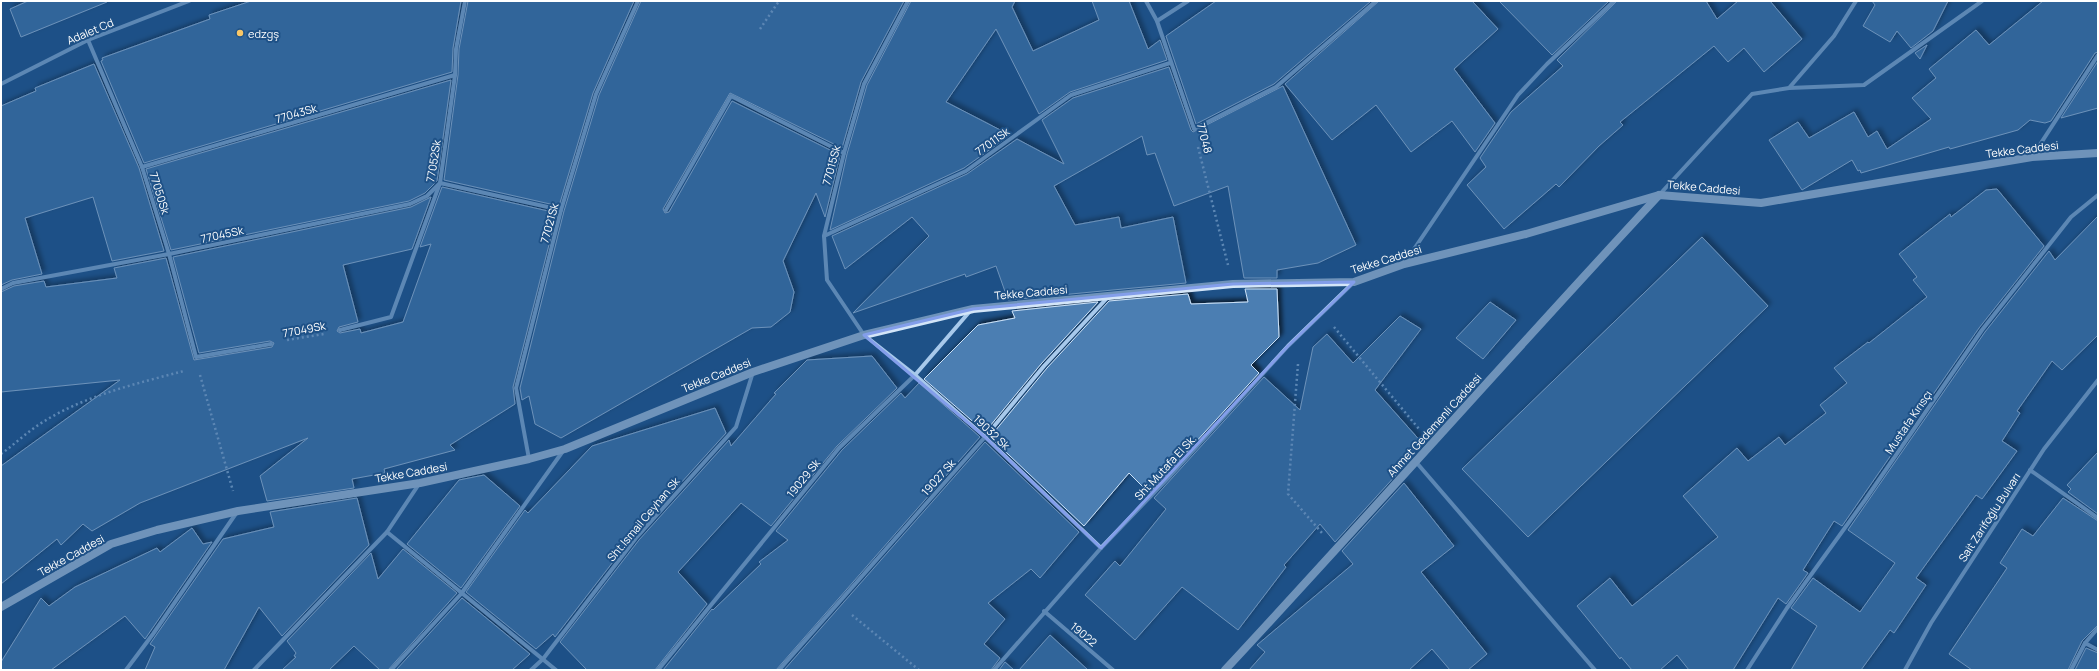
<svg xmlns="http://www.w3.org/2000/svg" width="2099" height="671" font-family="Manrope,sans-serif">
  <style>
    .building { fill: #4b7eb2; stroke: #cce2f8; filter: url(#shadow) }
    .lines { fill: none; stroke-linecap: round; stroke-linejoin: round }
    .path { stroke: #a8c9eb; stroke-width: 2.5; stroke-dasharray: 2 3; stroke-linecap: butt }
    .street { stroke: #a8c9eb; stroke-width: 4 }
    .secondary { stroke: #d3e5f8; stroke-width: 8 }
    .marked { fill: none; stroke: #839eea; stroke-width: 3; stroke-linejoin: round }
    .poi-dot { fill: #f9c767; stroke: #1e5187; stroke-width: 1.5 }
    .labels { text-anchor: middle; dominant-baseline: central; stroke-width: 4; stroke-linejoin: round; paint-order: stroke }
    .street-label { font-size: 11px; fill: #fff; stroke: #1e5187 }
    .poi-label { font-size: 11px; fill: #fff; stroke: #1e5187; text-anchor: start }
  </style>
  <defs>
    <filter id="shadow"><feDropShadow dx="3.5" dy="-3.5" stdDeviation="2" flood-color="#0009"/></filter>
  </defs>
  <rect width="100%" height="100%" fill="#1e5187"/>
  <g class="building">
    <polygon points="28,1 107,1 107,2 21,37 10,9"/>
    <polygon points="251,1 461,1 453,48 452,72 144,163 101,61 103,60 102,58 210,19 209,15"/>
    <polygon points="468,1 634,1 593,93 559,206 444,180 458,75 459,49"/>
    <polygon points="641,1 904,1 861,82 842,148 730,93 663,209 665,213 669,212 732,101 840,155 825,217 816,193 783,261 794,292 790,312 771,327 752,328 561,438 535,424 529,396 522,400 520,388 564,211 599,95"/>
    <polygon points="911,1 1015,1 1012,7 1033,51 1099,20 1092,1 1129,1 1148,49 1160,40 1167,60 1070,92 1039,114 996,29 946,102 1010,135 964,168 830,230 847,154 867,85"/>
    <polygon points="1216,1 1371,1 1274,84 1196,124 1166,36"/>
    <polygon points="1379,1 1472,1 1498,29 1454,69 1495,123 1475,152 1452,121 1411,152 1376,105 1332,140 1285,84"/>
    <polygon points="1499,1 1609,1 1552,55"/>
    <polygon points="1617,1 1706,1 1717,19 1738,1 1770,1 1802,39 1764,72 1744,48 1728,62 1714,46 1620,122 1623,125 1599,146 1559,187 1556,184 1504,229 1467,185 1486,167 1480,158 1511,112 1563,66 1557,60"/>
    <polygon points="1872,1 1948,1 1933,31 1911,48 1897,31 1890,42 1863,26 1875,5"/>
    <polygon points="2043,1 2098,1 2098,52 2095,53 2051,121 2045,123 2030,120 2018,130 1950,149 1949,147 1861,173 1860,170 1858,171 1852,160 1802,190 1769,140 1798,122 1809,138 1854,112 1868,137 1877,131 1887,149 1931,119 1912,98 1936,78 1929,69 1976,30 1989,45"/>
    <polygon points="1927,45 1920,59 1915,53"/>
    <polygon points="2098,61 2098,108 2061,118"/>
    <polygon points="94,64 139,168 164,251 112,261 93,197 25,218 42,274 12,280 1,285 1,106 36,91 35,88"/>
    <polygon points="1169,67 1191,130 1193,132 1283,86 1356,245 1318,263 1277,270 1277,278 1244,278 1228,186 1174,206 1155,153 1147,155 1142,136 1054,186 1075,225 1119,217 1121,228 1173,217 1186,283 1008,300 996,266 966,277 965,274 853,313 929,236 912,217 845,269 832,236 967,174 1017,139 1064,164 1042,120 1073,98"/>
    <polygon points="451,80 437,181 425,193 409,201 171,250 146,169"/>
    <polygon points="442,187 557,213 513,387 515,404 450,445 455,450 384,469 385,473 352,479 354,488 267,501 260,476 308,438 140,503 92,531 83,524 61,545 57,539 1,584 1,466 120,380 1,392 1,292 14,286 44,281 46,287 117,278 114,268 166,258 194,360 272,347 274,343 270,341 199,353 173,257 411,207 431,197 412,249 343,265 358,322 339,327 337,331 340,333 360,329 361,333 403,322 431,244 420,247"/>
    <polygon points="1997,189 2044,246 1979,328 1842,526 1834,521 1803,570 1808,573 1786,604 1778,598 1733,670 1689,670 1677,655 1660,670 1632,670 1621,657 1620,659 1577,606 1610,578 1632,606 1718,537 1683,496 1737,448 1748,461 1779,437 1785,445 1826,413 1820,405 1847,383 1834,368 1868,342 1869,343 1927,297 1913,280 1917,277 1899,254 1950,214 1951,217 1986,190"/>
    <polygon points="2098,216 2098,335 2062,370 2052,361 2017,411 2020,413 2002,441 2017,451 1982,499 1976,495 1916,578 1926,585 1894,633 1890,630 1861,670 1791,670 1817,626 1791,608 1813,578 1860,612 1895,563 1848,530 1985,332 2049,251 2055,260"/>
    <polygon points="1702,237 1768,306 1528,537 1462,469"/>
    <polygon points="1245,289 1277,289 1279,337 1251,365 1259,373 1149,493 1129,473 1084,526 990,437 1047,368 1109,301 1188,294 1191,304 1248,302"/>
    <polygon points="1098,302 1041,364 985,432 924,379 978,325 1015,318 1012,311"/>
    <polygon points="1490,302 1516,320 1483,359 1456,338"/>
    <polygon points="1400,316 1421,329 1375,390 1423,444 1394,470 1397,474 1335,542 1320,524 1284,565 1286,567 1238,630 1182,587 1135,640 1085,595 1115,561 1120,566 1166,509 1154,498 1264,377 1300,410 1313,347 1327,334 1353,363"/>
    <polygon points="872,356 897,388 837,446 771,526 741,503 678,572 707,604 655,670 587,670 560,642 639,540 729,440 731,446 776,394 774,393 807,360"/>
    <polygon points="919,383 980,437 776,670 663,670 712,609 713,610 761,564 759,562 788,540 776,531 842,450 901,393 905,398"/>
    <polygon points="715,408 726,433 633,536 555,637 553,634 536,649 466,592 525,510 528,513 592,446"/>
    <polygon points="985,442 1079,532 1040,578 1031,569 988,603 1005,619 984,644 1000,658 991,670 784,670"/>
    <polygon points="2098,452 2098,514 2068,492 2071,489 2067,485"/>
    <polygon points="484,475 520,506 461,588 407,544 459,480"/>
    <polygon points="1404,483 1454,546 1421,572 1487,654 1468,670 1450,670 1432,649 1409,670 1249,670 1265,652 1257,645 1353,564 1342,551"/>
    <polygon points="357,498 369,545 282,636 259,607 224,670 145,670 155,647 150,644 223,539 274,527 270,512"/>
    <polygon points="2063,498 2098,521 2098,625 2082,641 2068,670 1972,670 1949,654 2007,568 2000,563 2022,529 2033,536"/>
    <polygon points="192,528 203,544 212,542 145,639 125,616 51,670 1,670 1,662 41,598 49,606 75,587 157,548 160,552"/>
    <polygon points="403,549 457,593 388,670 380,670 354,646 329,670 282,670 296,657 294,656 296,653 287,641 371,553 378,579"/>
    <polygon points="462,598 530,654 512,670 396,670"/>
    <polygon points="1050,635 1088,670 1019,670"/>
    <polygon points="2086,648 2098,653 2098,670 2075,670"/>
    <polygon points="1005,662 1014,670 999,670"/>
  </g>
  <g class="lines">
    <g class="path">
      <polyline points="760,29 779,1"/>
      <polyline points="1198,147 1228,265"/>
      <polyline points="1334,327 1419,429"/>
      <polyline points="287,340 324,334"/>
      <polyline points="1298,364 1288,494 1322,533"/>
      <polyline points="200,375 233,491"/>
      <path d="M1,454C15,444 28,431 43,422C84,396 138,383 184,371"/>
      <polyline points="852,615 919,670"/>
    </g>
    <g class="street">
      <polyline points="908,1 864,84 844,153 824,236 827,280 864,335 915,375 985,437 1101,548"/>
      <polyline points="1146,1 1157,21 1194,129 1276,87 1376,1"/>
      <polyline points="1157,21 1188,1"/>
      <polyline points="88,40 142,167 169,254 196,357 271,344"/>
      <polyline points="1,84 88,40 189,1"/>
      <polyline points="1789,88 1864,85 1982,1"/>
      <polyline points="2032,157 2098,55"/>
      <polyline points="142,167 455,75"/>
      <polyline points="1660,194 1752,94 1789,88 1834,36 1856,1"/>
      <polyline points="666,210 731,96 844,153"/>
      <polyline points="824,236 966,171 1071,95 1170,63"/>
      <polyline points="1404,264 1518,95 1547,64 1614,1"/>
      <polyline points="1,289 13,283 169,254 410,204 427,196 440,183 561,210"/>
      <polyline points="340,330 391,317 440,183 455,75 456,49 465,1"/>
      <polyline points="529,459 516,388 561,210 596,94 638,1"/>
      <polyline points="1416,462 1595,670"/>
      <polyline points="2030,470 2098,518"/>
      <polyline points="387,532 556,670"/>
      <polyline points="1044,611 1113,670"/>
      <polyline points="2085,643 2098,650"/>
      <polyline points="126,670 153,634 237,512"/>
      <polyline points="254,670 387,532 419,484"/>
      <polyline points="391,670 461,594 563,451"/>
      <polyline points="531,670 543,659 636,538 736,427 753,372"/>
      <polyline points="658,670 839,448 915,375 971,310"/>
      <polyline points="779,670 985,437 1044,366 1108,297"/>
      <polyline points="994,670 1101,548 1171,475 1288,346 1353,283"/>
      <polyline points="1747,670 1787,608 1865,500 1982,330 2071,217 2098,195"/>
      <polyline points="1905,670 1931,623 2044,449 2098,380"/>
      <polyline points="2071,670 2085,643 2098,628"/>
    </g>
    <g class="secondary">
      <polyline points="1,607 111,544 157,530 238,511 420,483 529,459 565,449 753,372 864,335 973,309 1233,284 1354,282 1404,264 1526,234 1659,195 1761,203 2032,157 2098,153"/>
      <path d="M1225,670C1371,513 1513,352 1659,195"/>
    </g>
  </g>
  <path d="M0 0H2099V671H0ZM1354,282L1288,346L1101,548L985,437L864,335L973,309L1233,284Z" fill="#1e5187" fill-opacity=".55" fill-rule="evenodd"/>
  <path class="marked" d="M1354,282L1288,346L1101,548L985,437L864,335L973,309L1233,284Z"/>
  <circle class="poi-dot" cx="240" cy="33" r="4"/>
  <g class="labels">
    <g class="street-label">
      <text transform="translate(90 31) rotate(-23)">Adalet Cd</text>
      <text transform="translate(296 113) rotate(-16)">77043Sk</text>
      <text transform="translate(1205 138) rotate(75)">77048</text>
      <text transform="translate(992 141) rotate(-36)">77011Sk</text>
      <text transform="translate(2022 149) rotate(-7)">Tekke Caddesi</text>
      <text transform="translate(433 161) rotate(-81)">77052Sk</text>
      <text transform="translate(831 165) rotate(-75)">77015Sk</text>
      <text transform="translate(1704 187) rotate(5)">Tekke Caddesi</text>
      <text transform="translate(160 193) rotate(73)">77050Sk</text>
      <text transform="translate(549 223) rotate(-75)">77021Sk</text>
      <text transform="translate(222 234) rotate(-12)">77045Sk</text>
      <text transform="translate(1386 259) rotate(-17)">Tekke Caddesi</text>
      <text transform="translate(1031 292) rotate(-5)">Tekke Caddesi</text>
      <text transform="translate(304 329) rotate(-11)">77049Sk</text>
      <text transform="translate(716 375) rotate(-22)">Tekke Caddesi</text>
      <text transform="translate(1908 422) rotate(-56)">Mustafa Kırısçı</text>
      <text transform="translate(1434 425) rotate(-48)">Ahmet Gedemenli Caddesi</text>
      <text transform="translate(992 432) rotate(43)">19032 Sk</text>
      <text transform="translate(1165 467) rotate(-47)">Sht Mutafa El Sk.</text>
      <text transform="translate(411 472) rotate(-10)">Tekke Caddesi</text>
      <text transform="translate(938 477) rotate(-48)">19027 Sk</text>
      <text transform="translate(803 478) rotate(-51)">19029 Sk</text>
      <text transform="translate(1989 517) rotate(-57)">Sait Zarifoğlu Bulvarı</text>
      <text transform="translate(643 519) rotate(-50)">Sht.Ismail Ceyhan Sk</text>
      <text transform="translate(71 555) rotate(-29)">Tekke Caddesi</text>
      <text transform="translate(1084 634) rotate(40)">19022</text>
    </g>
    <g class="poi-label">
      <text x="248" y="33">edzgş</text>
    </g>
  </g>
  <rect width="2099" height="671" fill="none" stroke="#ffffff" stroke-width="4"/>
</svg>
